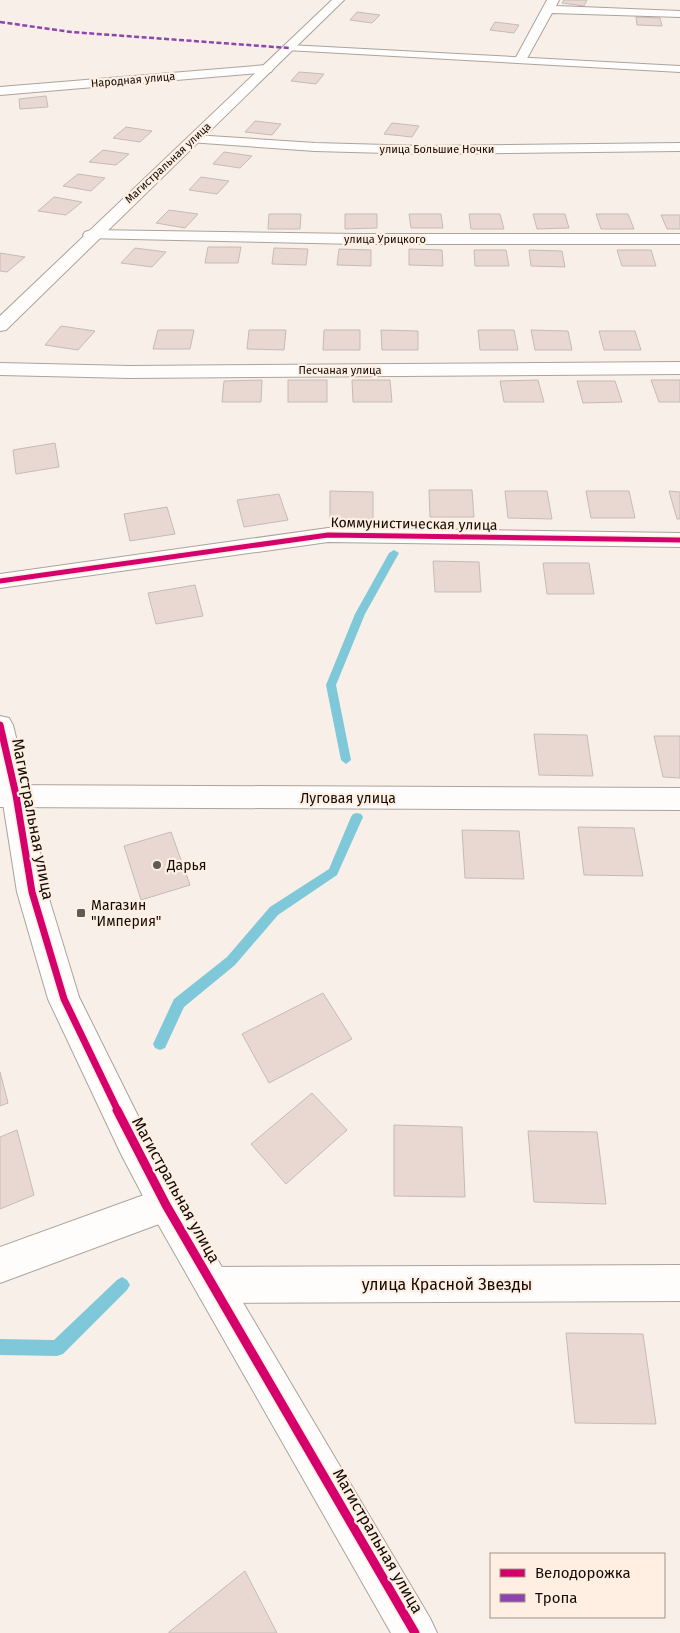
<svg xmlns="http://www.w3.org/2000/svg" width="680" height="1633" font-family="'Fira Sans',sans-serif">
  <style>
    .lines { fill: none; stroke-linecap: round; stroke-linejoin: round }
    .stream { fill: #7fc8d9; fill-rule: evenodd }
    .building { fill: #e9d8d1; stroke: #c5bbb6 }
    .service-casing { stroke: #aba39c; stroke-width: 2 }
    .minor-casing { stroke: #aba39c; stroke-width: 2 }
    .tertiary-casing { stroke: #aba39c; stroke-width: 2 }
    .service { fill: #fefdfc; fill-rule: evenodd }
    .minor { fill: #fefdfc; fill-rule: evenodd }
    .tertiary { fill: #fefdfc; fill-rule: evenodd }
    .quiet { stroke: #8e44ad; stroke-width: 2.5; stroke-dasharray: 5 2.5; stroke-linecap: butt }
    .cycleway-far2-casing { stroke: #feefe2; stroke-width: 8 }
    .cycleway-far1-casing { stroke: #feefe2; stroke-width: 10 }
    .cycleway-casing { stroke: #feefe2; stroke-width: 12 }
    .cycleway-far2 { stroke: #d6006c; stroke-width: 5 }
    .cycleway-far1 { stroke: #d6006c; stroke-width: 7 }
    .cycleway { stroke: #d6006c; stroke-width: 9 }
    .poi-dot { fill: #625a54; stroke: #feefe2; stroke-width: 2 }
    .labels { text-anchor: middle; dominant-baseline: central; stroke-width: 4.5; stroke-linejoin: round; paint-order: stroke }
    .far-street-label { font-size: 11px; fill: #120a04; stroke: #feefe2 }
    .street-label { font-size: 14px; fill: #120a04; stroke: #feefe2 }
    .poi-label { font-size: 14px; fill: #120a04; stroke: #feefe2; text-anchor: start }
    .near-street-label { font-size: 16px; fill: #120a04; stroke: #feefe2 }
  </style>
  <rect width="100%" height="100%" fill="#f8f0e8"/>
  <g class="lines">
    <g class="stream">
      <polygon points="394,550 399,553 365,614 336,685 351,760 346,764 341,760 326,685 355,614 389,553"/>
      <polygon points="357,813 361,814 363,817 337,875 278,915 235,965 184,1007 165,1048 160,1050 155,1048 153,1044 174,999 227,957 270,907 329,869 351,817 353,814"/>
      <polygon points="122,1277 127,1280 130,1285 127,1290 63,1354 57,1356 0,1355 0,1339 54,1340 117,1280"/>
    </g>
  </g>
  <g class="building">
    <polygon points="564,0 587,0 584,6 562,3"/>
    <polygon points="357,12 380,15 372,23 350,20"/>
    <polygon points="636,17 660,18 662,26 637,25"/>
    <polygon points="495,22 519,25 514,33 490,30"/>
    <polygon points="299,72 324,74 316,84 291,81"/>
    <polygon points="46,96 48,107 20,109 19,99"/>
    <polygon points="255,121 281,124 272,135 245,132"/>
    <polygon points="392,123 419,126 412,137 384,134"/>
    <polygon points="126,127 152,131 140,142 113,138"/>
    <polygon points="103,150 129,154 116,165 89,162"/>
    <polygon points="224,152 252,156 240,168 213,164"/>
    <polygon points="78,174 105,178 91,191 63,186"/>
    <polygon points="201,177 229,181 217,194 189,190"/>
    <polygon points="54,197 82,202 66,215 38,211"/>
    <polygon points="169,210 198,214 185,228 156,223"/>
    <polygon points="269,214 301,214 300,229 268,229"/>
    <polygon points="345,214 377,214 377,228 345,229"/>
    <polygon points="409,214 441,214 443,228 411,228"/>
    <polygon points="469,214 500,214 504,229 471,229"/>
    <polygon points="533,214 565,214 569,228 537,229"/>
    <polygon points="596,214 628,214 634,229 601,229"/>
    <polygon points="661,215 680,215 680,229 667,229"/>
    <polygon points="208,247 241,247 238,263 205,263"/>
    <polygon points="135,248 166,252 152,267 121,263"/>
    <polygon points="274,248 308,249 306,265 272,264"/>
    <polygon points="339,249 371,250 371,266 337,265"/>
    <polygon points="409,249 442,250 443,266 409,265"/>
    <polygon points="474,250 506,250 509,266 475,266"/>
    <polygon points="529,250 562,251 565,267 531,266"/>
    <polygon points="617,250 651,250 656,266 622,266"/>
    <polygon points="0,253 25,257 7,272 0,271"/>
    <polygon points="61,326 95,331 78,350 45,345"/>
    <polygon points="158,330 194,330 190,349 153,349"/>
    <polygon points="249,330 286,330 284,350 247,349"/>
    <polygon points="324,330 360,330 360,350 323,350"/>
    <polygon points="381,330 418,331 418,350 382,350"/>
    <polygon points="478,330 514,330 518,350 480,350"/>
    <polygon points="531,330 568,331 572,350 535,350"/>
    <polygon points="599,331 635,331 641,350 604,350"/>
    <polygon points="262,380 261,402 222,402 224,381"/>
    <rect x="288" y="380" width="39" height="22"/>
    <polygon points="352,380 390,380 392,402 353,402"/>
    <polygon points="538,380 544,402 504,402 500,381"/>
    <polygon points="651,380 680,380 680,402 659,402"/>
    <polygon points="577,381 615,381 622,402 583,403"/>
    <polygon points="55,443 59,467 16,474 13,450"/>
    <polygon points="429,490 472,490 474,517 430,517"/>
    <polygon points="330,491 373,492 373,519 330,518"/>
    <polygon points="505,491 547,491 552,519 508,518"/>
    <polygon points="586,491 629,491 635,518 591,518"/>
    <polygon points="669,491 680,492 680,519 677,519"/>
    <polygon points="279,494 288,520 244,527 237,500"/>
    <polygon points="167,507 175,534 130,541 124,514"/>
    <polygon points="433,561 479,562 481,592 435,592"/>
    <polygon points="543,563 589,563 594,594 547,594"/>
    <polygon points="195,585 203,616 156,624 148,593"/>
    <polygon points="534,734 587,735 593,776 539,775"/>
    <polygon points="654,736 680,736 680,778 663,777"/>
    <polygon points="578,827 634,828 643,876 584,875"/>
    <polygon points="462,830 519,831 524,879 465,878"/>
    <polygon points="171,832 190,885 141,900 124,846"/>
    <polygon points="323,993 352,1039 269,1083 242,1034"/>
    <polygon points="0,1072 8,1103 0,1106"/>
    <polygon points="312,1093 347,1130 286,1184 251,1144"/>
    <polygon points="394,1125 462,1127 465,1197 394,1196"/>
    <polygon points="17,1130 34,1195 0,1209 0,1137"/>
    <polygon points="528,1131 597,1132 606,1204 534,1202"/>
    <polygon points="566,1333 643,1334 656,1424 575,1423"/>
    <polygon points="245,1571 277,1633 169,1633 169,1632"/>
  </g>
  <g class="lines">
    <defs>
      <polygon id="service" points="289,45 680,66 680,72 286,50 285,48"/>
      <g id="minor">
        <polygon points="547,0 559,0 556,6 680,11 680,17 552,13 525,62 517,62 515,59"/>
        <polygon points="267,65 271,66 273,69 271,72 0,95 0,87"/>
        <polygon points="194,135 315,143 423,146 680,143 680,151 423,154 315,151 189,142 187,139"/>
        <polygon points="91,230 357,234 680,234 680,244 357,244 85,238 83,235 85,232"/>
        <polygon points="680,362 680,374 130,378 0,375 0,363 130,366"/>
        <polygon points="328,528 680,533 680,547 328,542 0,588 0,574"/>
        <polygon points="0,785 680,788 680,810 0,807"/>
        <polygon points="166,1187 178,1193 184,1205 178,1217 0,1283 0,1247"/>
        <polygon points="680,1265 680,1301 213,1303 200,1298 195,1285 200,1272 213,1267"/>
      </g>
      <g id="tertiary">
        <polygon points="332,0 344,0 6,330 0,331 0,316"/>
        <polygon points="0,716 9,718 13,725 30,795 47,892 79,997 145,1130 178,1193 430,1618 437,1633 391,1633 154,1217 121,1154 48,999 17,892 0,784"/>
      </g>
    </defs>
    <use href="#service" class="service-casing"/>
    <use href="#minor" class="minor-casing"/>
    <use href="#tertiary" class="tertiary-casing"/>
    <use href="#service" class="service"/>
    <use href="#minor" class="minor"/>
    <use href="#tertiary" class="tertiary"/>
    <polyline class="quiet" points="0,22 71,32 289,48"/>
    <defs>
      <polyline id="cycleway-far2" points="0,581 328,535 680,540"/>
      <polyline id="cycleway-far1" points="0,725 16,795 32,892 64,999 118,1111"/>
      <polyline id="cycleway" points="117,1110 166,1205 415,1633"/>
    </defs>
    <use href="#cycleway-far2" class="cycleway-far2-casing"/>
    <use href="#cycleway-far1" class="cycleway-far1-casing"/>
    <use href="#cycleway" class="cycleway-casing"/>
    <use href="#cycleway-far2" class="cycleway-far2"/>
    <use href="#cycleway-far1" class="cycleway-far1"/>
    <use href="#cycleway" class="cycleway"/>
  </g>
  <g class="poi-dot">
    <circle cx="157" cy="865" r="5"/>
    <rect x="76" y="908" width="10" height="10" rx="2.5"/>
  </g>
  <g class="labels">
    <g class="far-street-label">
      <text transform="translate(133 80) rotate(-5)">Народная улица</text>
      <text x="437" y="149">улица Большие Ночки</text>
      <text transform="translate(168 163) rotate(-43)">Магистральная улица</text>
      <text x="385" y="239">улица Урицкого</text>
      <text x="340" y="370">Песчаная улица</text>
    </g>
    <g class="street-label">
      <text transform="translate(414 524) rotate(1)">Коммунистическая улица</text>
      <text x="348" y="798">Луговая улица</text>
    </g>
    <g class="poi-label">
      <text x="167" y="865">Дарья</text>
      <text x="91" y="905">Магазин<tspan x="91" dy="16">"Империя"</tspan></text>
    </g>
    <g class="near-street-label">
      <text transform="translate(33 819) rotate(79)">Магистральная улица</text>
      <text transform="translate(176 1190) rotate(61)">Магистральная улица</text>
      <text x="447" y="1284">улица Красной Звезды</text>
      <text transform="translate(378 1541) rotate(60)">Магистральная улица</text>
    </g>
  </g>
  <rect x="490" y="1553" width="175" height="65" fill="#feefe2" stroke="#a09389"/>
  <rect x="500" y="1569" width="25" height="8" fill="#d6006c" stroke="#a09389"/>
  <text x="535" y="1578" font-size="15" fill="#120a04">Велодорожка</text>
  <rect x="500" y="1594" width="25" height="8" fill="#8e44ad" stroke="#a09389"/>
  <text x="535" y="1603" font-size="15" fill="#120a04">Тропа</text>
</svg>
